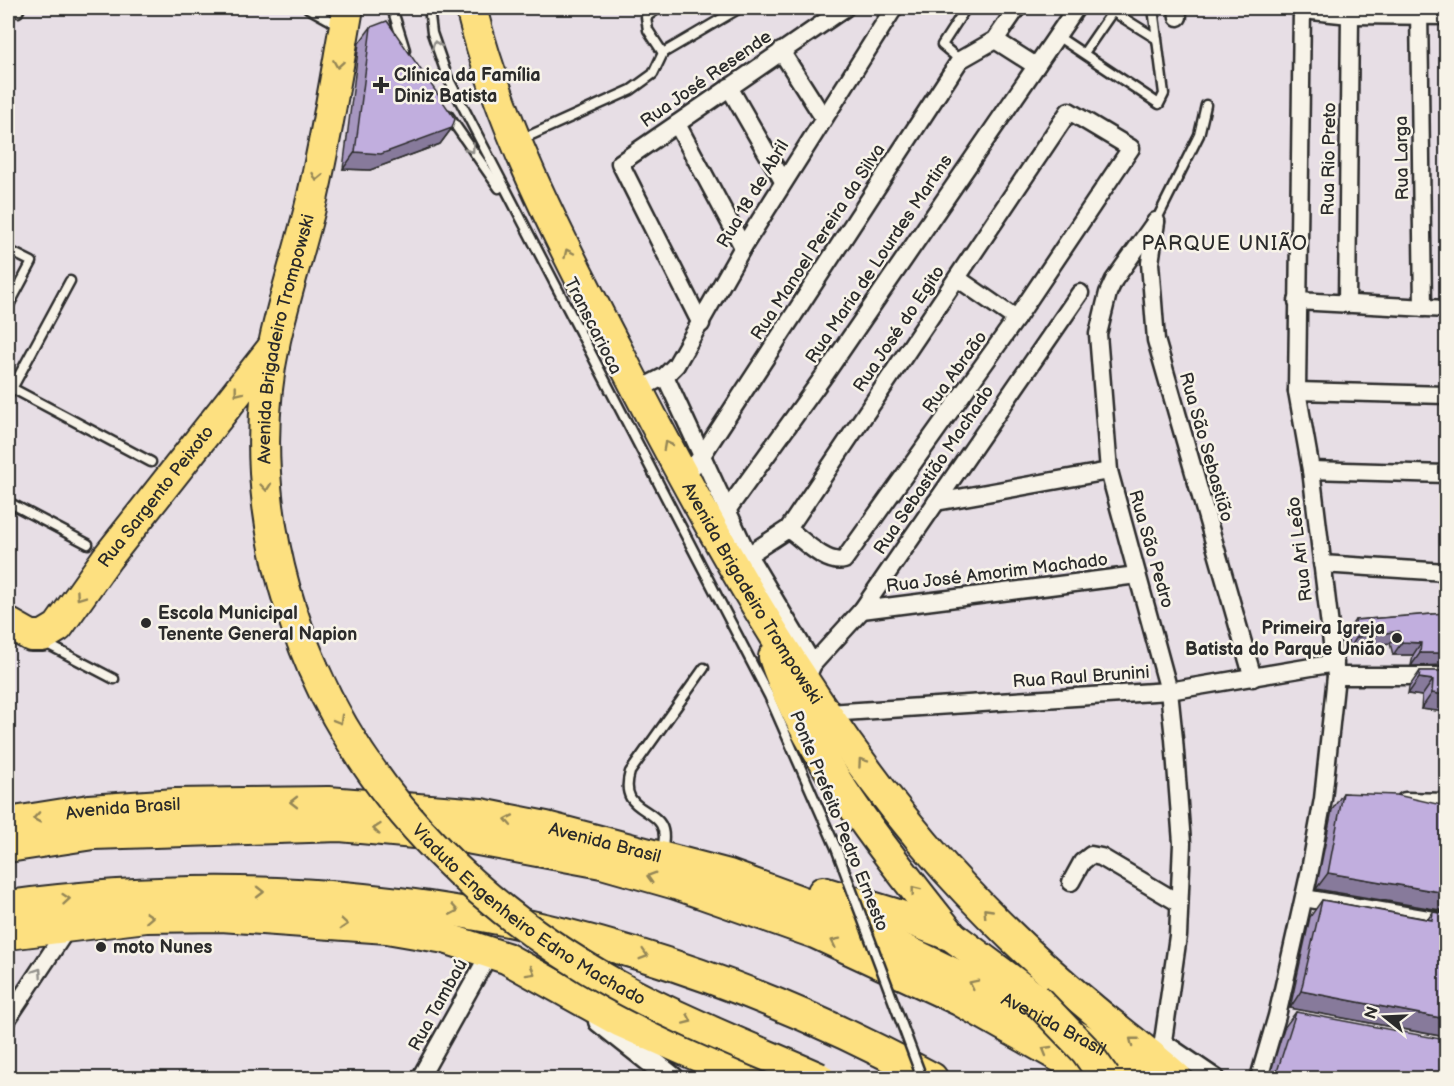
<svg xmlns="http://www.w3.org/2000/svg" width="1454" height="1086" font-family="'Balsamiq Sans',sans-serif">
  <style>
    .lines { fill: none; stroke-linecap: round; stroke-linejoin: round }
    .lane-casing { stroke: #2b2b2b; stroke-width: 13 }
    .street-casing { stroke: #2b2b2b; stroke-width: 21 }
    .secondary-casing { stroke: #2b2b2b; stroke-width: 27 }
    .highway-casing { stroke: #2b2b2b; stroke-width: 34 }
    .lane { stroke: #f7f3e8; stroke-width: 8 }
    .street { stroke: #f7f3e8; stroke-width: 16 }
    .secondary { stroke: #f7f3e8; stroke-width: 22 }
    .highway { stroke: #fde080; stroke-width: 30 }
    .lane-bridge-casing { stroke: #2b2b2b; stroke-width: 13; stroke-linecap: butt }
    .highway-bridge-casing { stroke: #2b2b2b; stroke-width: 34; stroke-linecap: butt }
    .lane-bridge { stroke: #f7f3e8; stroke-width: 8 }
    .highway-bridge { stroke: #fde080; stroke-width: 30 }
    .wall { fill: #a696bf; stroke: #2b2b2b; stroke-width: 1.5 }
    .shaded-wall { fill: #877a9b; stroke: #2b2b2b; stroke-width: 1.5 }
    .building { fill: #c1aede; stroke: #2b2b2b; stroke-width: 1.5 }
    .oneway { stroke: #918f8a }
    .oneway2 { stroke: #948656 }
    .poi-dot { fill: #2b2b2b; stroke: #f7f3e8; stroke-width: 2 }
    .labels { text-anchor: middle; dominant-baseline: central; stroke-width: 5; stroke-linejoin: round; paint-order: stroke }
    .poi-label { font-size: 18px; font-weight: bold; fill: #2b2b2b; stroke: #f7f3e8; text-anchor: start }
    .street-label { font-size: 18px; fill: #2b2b2b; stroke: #f7f3e8 }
    .neighbourhood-label { font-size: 20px; letter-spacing: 1.5px; fill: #2b2b2b; stroke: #f7f3e8 }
  </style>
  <rect width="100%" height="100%" fill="#e7dee5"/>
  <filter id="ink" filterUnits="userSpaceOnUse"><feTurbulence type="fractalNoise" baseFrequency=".0167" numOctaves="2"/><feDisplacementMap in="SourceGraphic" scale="12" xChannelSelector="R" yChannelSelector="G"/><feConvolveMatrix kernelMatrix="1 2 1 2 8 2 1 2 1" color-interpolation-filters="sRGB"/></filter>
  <g filter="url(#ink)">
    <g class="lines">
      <defs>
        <g id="lane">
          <polyline points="308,8 339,25"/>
          <polyline points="392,8 405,50"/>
          <polyline points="429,8 432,33 447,76 769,696 836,848"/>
          <polyline points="659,8 646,17 648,30 663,53"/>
          <polyline points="1112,11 1157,39"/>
          <polyline points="18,12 20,8"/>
          <polyline points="1057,36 1159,104 1164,94 1153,8"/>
          <polyline points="1084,53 1115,8"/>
          <polyline points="960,60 942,45 966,8"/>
          <polyline points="448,115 499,188"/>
          <polyline points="520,140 631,90 653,74 663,53 740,8"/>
          <polyline points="1156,221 1199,135 1206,105"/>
          <polyline points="8,250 32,262 8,307"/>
          <polyline points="8,386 151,462"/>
          <polyline points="8,396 70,281"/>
          <polyline points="8,502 88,544"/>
          <polyline points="45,643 114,679"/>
          <path d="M661,853C678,800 615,822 630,772L704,668"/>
        </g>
        <g id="street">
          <polyline points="1177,8 1178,17"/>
          <polyline points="1419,8 1423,308"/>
          <polyline points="1303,10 1350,15 1446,16"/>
          <polyline points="995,40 1036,66"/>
          <polyline points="781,51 823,117"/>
          <polyline points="729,87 783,181"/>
          <polyline points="677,124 743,247"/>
          <polyline points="1156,221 1114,280 1108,293 1098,334 1109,471 1169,691 1174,739 1182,843 1178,936 1160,1062"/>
          <polyline points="1156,222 1150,263 1156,340 1253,678"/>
          <polyline points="957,278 1016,319"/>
          <polyline points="1297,301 1446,309"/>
          <polyline points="1347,304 1350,15"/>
          <polyline points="701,324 620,163 845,8"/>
          <polyline points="665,376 748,555 813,664 809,673"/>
          <polyline points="638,390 665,376 676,365 743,247 894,8"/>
          <polyline points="1297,391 1446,395"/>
          <polyline points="1311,470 1446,474"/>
          <polyline points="684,478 701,457 960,60 995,40 1017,8"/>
          <polyline points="936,502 1109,471"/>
          <polyline points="712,531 826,373 1076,8"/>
          <path d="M748,555L788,529L1069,111L1131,148L1016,319L844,560C826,565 802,539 788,529"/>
          <polyline points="1322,564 1446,572"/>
          <polyline points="862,610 1137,575"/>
          <polyline points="813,664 862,610 1080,293"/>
          <polyline points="1336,676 1446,676"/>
          <polyline points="828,713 1169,691 1335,663"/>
          <polyline points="1405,801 1446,802"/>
          <polyline points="1071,882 1082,862 1091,855 1101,857 1179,903"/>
          <polyline points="1304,898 1446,922"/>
          <polyline points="8,1018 69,926"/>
          <polyline points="1163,1042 1216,1078"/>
          <polyline points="420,1078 491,951"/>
          <polyline points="1259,1078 1277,1016 1310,870 1323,799 1336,676 1311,470 1297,391 1302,8"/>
        </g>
        <polyline id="secondary" points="600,1021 672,1078"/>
        <g id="highway">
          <path id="s1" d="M471,8C501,128 560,240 617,350C710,532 809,713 945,868C993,921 1046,971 1101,1016C1127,1037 1153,1056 1177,1078"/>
          <path id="s2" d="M8,623L31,636H43L58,627L107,558L274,346"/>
          <path d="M774,657C806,754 888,856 952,936"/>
          <path id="s3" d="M313,668C268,564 251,450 275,340C285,295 299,252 310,208C326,142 336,75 348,8"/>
          <path id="s4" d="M8,823L89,810L176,804L328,802L481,814L546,827L729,875L819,908L1020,1006L1155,1078"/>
          <polyline points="8,847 93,834 340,826 467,838 602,863 676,884 815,933 959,1000 1097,1078"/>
          <polyline points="823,892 895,914 952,936 1035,998"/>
          <path d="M8,906C337,862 640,920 932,1078"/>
          <polyline points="8,934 146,917 221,916 387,928 445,938 506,958 619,1021 748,1078"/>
        </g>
      </defs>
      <use href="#lane" class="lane-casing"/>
      <use href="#street" class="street-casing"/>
      <use href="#secondary" class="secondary-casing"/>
      <use href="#highway" class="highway-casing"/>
      <use href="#lane" class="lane"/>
      <use href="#street" class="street"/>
      <use href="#secondary" class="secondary"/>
      <use href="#highway" class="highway"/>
      <defs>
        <polyline id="lane-bridge" points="836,848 922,1078"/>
        <g id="highway-bridge">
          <path id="s5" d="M313,668C373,805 486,913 616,985C681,1021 751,1048 819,1078"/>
          <polyline points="1035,998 1086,1051 1105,1078"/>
        </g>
      </defs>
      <use href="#lane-bridge" class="lane-bridge-casing"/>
      <use href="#highway-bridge" class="highway-bridge-casing"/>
      <use href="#lane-bridge" class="lane-bridge"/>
      <use href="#highway-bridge" class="highway-bridge"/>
    </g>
    <g class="wall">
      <polygon points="371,27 452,128 440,144 370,170 343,169 359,43"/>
      <polygon points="1446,613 1446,666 1411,666 1413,655 1393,655 1390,643 1349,649 1347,632 1355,620"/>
      <polygon points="1420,671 1446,671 1446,712 1421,709 1422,696 1408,694 1409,687"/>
      <polygon points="1343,793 1446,806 1446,911 1316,889 1332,810"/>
      <polygon points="1322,900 1428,919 1433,912 1446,914 1446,1037 1290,1008 1310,917"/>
      <polygon points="1296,1012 1446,1078 1269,1078 1284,1028"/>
    </g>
    <g class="shaded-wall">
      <polygon points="452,128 440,144 370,170 343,169 355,152"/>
      <polygon points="1399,631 1390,643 1349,649 1357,637"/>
      <polygon points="1402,642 1421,643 1413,655 1393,655"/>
      <polygon points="1420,653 1446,653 1446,665 1411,666"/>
      <polygon points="1419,678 1433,680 1422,696 1408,694"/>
      <polygon points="1432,693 1446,695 1446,712 1421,709"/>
      <polygon points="1328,873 1446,893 1446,911 1316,889"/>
      <polygon points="1301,991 1446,1019 1446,1037 1290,1008"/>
    </g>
    <g class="building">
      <polygon points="387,21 455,119 452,128 381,154 355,152 371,27"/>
      <polygon points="1446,613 1446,653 1420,653 1421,643 1402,642 1399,631 1357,637 1355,620"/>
      <polygon points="1420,671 1446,671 1446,695 1432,693 1433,680 1419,678"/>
      <polygon points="1343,793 1397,795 1446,806 1446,893 1328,873"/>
      <polygon points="1322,900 1432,920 1433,912 1446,914 1446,1019 1301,991"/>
      <polygon points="1296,1012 1446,1040 1446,1078 1275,1078"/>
    </g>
    <defs><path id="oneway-chevron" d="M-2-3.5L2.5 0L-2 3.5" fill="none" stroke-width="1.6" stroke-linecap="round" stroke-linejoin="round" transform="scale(1.5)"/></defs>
    <g class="oneway">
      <use href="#oneway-chevron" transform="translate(436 45) rotate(-109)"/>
      <use href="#oneway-chevron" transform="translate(471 149) rotate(55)"/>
      <use href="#oneway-chevron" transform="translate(38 972) rotate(-56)"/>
    </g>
    <g class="oneway2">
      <use href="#oneway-chevron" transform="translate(338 64) rotate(99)"/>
      <use href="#oneway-chevron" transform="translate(317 177) rotate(102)"/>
      <use href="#oneway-chevron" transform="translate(568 253) rotate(-115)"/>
      <use href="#oneway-chevron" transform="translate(238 392) rotate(128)"/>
      <use href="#oneway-chevron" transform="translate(667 445) rotate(-118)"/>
      <use href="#oneway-chevron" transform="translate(266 487) rotate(85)"/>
      <use href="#oneway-chevron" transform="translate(80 596) rotate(125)"/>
      <use href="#oneway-chevron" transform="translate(339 720) rotate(60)"/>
      <use href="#oneway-chevron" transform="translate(862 762) rotate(-125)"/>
      <use href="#oneway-chevron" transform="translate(294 802) rotate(180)"/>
      <use href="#oneway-chevron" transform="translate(37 818) rotate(171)"/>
      <use href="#oneway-chevron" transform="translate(509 820) rotate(-169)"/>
      <use href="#oneway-chevron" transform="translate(377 829) rotate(-174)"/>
      <use href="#oneway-chevron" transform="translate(651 877) rotate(-164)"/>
      <use href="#oneway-chevron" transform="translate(915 890) rotate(-128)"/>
      <use href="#oneway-chevron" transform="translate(260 892)"/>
      <use href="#oneway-chevron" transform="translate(66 899) rotate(-5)"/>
      <use href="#oneway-chevron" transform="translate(454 910) rotate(10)"/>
      <use href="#oneway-chevron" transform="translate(987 912) rotate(-134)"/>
      <use href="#oneway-chevron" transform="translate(149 917) rotate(-3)"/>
      <use href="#oneway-chevron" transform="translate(344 924) rotate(5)"/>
      <use href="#oneway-chevron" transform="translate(835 942) rotate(-154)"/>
      <use href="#oneway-chevron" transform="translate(644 955) rotate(17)"/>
      <use href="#oneway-chevron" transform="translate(531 972) rotate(29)"/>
      <use href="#oneway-chevron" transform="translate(973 984) rotate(-154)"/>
      <use href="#oneway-chevron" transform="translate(688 1020) rotate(24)"/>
      <use href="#oneway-chevron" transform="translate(1133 1041) rotate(-142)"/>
      <use href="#oneway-chevron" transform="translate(1046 1050) rotate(-150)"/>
    </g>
  </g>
  <g class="poi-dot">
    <path d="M378 76h6v6h6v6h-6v6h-6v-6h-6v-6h6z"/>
    <circle cx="146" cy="623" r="6"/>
    <circle cx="1397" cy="638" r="6"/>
    <circle cx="101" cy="947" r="6"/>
  </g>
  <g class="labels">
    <g class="poi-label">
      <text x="394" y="75">Clínica da Família<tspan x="394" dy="21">Diniz Batista</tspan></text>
      <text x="158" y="613">Escola Municipal<tspan x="158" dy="21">Tenente General Napion</tspan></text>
      <text x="1385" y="628" text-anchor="end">Primeira Igreja<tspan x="1385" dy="21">Batista do Parque União</tspan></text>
      <text x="113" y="947">moto Nunes</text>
    </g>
    <g class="street-label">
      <text transform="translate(706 79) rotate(-35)">Rua José Resende</text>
      <text transform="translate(1402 158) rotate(-91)">Rua Larga</text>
      <text transform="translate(1329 159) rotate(-89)">Rua Rio Preto</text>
      <text transform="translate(753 194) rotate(-59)">Rua 18 de Abril</text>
      <text transform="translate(818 242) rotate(-57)">Rua Manoel Pereira da Silva</text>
      <text transform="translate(879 259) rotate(-56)">Rua Maria de Lourdes Martins</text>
      <text transform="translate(593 326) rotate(63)">Transcarioca</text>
      <text transform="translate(899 329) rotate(-56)">Rua José do Egito</text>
      <text stroke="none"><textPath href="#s3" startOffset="338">Avenida Brigadeiro Trompowski</textPath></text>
      <text transform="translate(955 372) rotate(-54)">Rua Abraão</text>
      <text transform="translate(1206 447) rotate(74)">Rua São Sebastião</text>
      <text transform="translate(934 470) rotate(-56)">Rua Sebastião Machado</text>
      <text stroke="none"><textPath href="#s2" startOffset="219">Rua Sargento Peixoto</textPath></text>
      <text transform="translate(1151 549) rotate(74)">Rua São Pedro</text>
      <text transform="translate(1300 549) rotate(-97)">Rua Ari Leão</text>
      <text transform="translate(997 573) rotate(-7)">Rua José Amorim Machado</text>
      <text stroke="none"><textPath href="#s1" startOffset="651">Avenida Brigadeiro Trompowski</textPath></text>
      <text transform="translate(1081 677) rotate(-4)">Rua Raul Brunini</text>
      <text stroke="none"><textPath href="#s4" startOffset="116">Avenida Brasil</textPath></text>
      <text transform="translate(839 821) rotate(68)">Ponte Prefeito Pedro Ernesto</text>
      <text stroke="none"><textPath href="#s4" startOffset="602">Avenida Brasil</textPath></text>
      <text stroke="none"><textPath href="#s5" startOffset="334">Viaduto Engenheiro Edno Machado</textPath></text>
      <text transform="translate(438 1005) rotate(-61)">Rua Tambaú</text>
      <text stroke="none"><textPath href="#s4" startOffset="1088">Avenida Brasil</textPath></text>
    </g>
    <g class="neighbourhood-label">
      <text x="1225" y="244">PARQUE UNIÃO</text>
    </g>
  </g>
  <rect width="1454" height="1086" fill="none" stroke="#f7f3e8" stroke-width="30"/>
  <rect x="15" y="15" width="1424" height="1056" fill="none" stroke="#2b2b2b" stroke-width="2" filter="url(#ink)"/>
  <g transform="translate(1385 1017) rotate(288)" stroke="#f7f3e8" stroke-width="4.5" paint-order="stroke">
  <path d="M0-4.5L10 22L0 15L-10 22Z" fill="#2b2b2b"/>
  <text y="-9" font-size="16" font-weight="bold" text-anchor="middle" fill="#2b2b2b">N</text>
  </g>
</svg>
